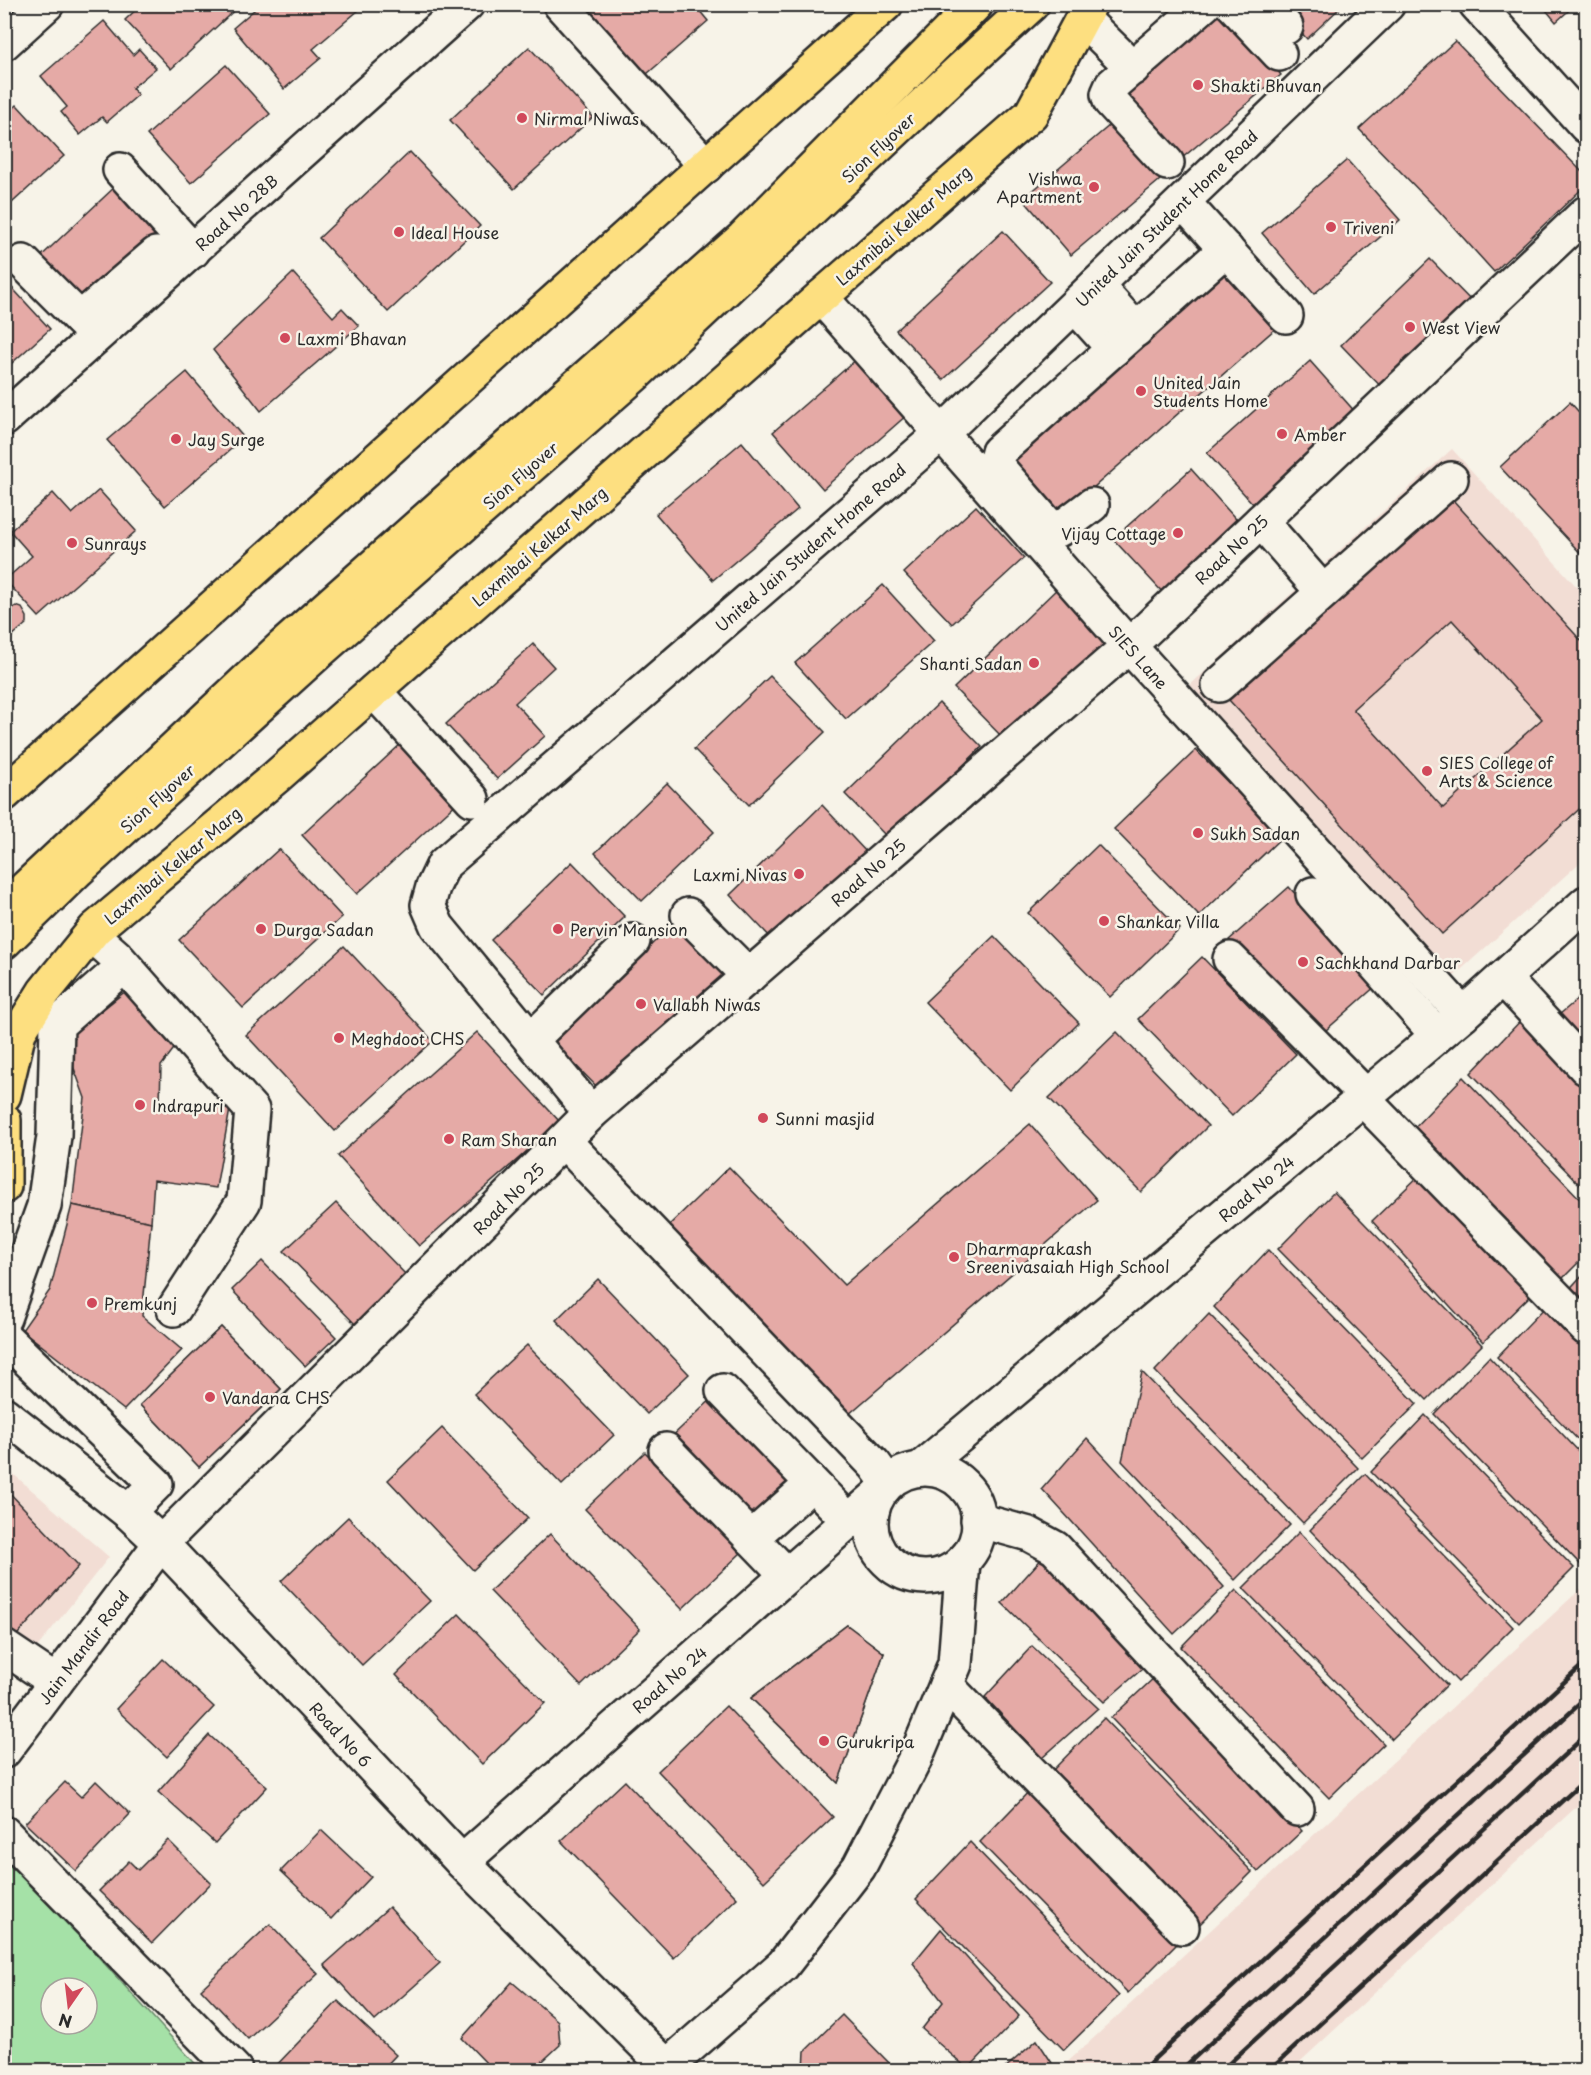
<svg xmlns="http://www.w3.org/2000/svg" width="1591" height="2075" font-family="'Playpen Sans',sans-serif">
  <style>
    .built { fill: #f2ddd4 }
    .green { fill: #a5e1a7; stroke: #688669; stroke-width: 1.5; fill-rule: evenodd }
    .building { fill: #e5aaa6; stroke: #2b2b2b; stroke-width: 1.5; fill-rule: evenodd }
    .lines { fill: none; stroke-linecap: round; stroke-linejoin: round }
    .minor-casing { stroke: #2b2b2b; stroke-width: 38 }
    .major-casing { stroke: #2b2b2b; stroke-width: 38 }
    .highway-casing { stroke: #2b2b2b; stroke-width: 38 }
    .minor { stroke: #f7f3e8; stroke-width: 33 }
    .major { stroke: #fddf80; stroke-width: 33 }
    .highway { stroke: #fddf80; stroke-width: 33 }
    .rail { stroke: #2b2b2b; stroke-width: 4.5 }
    .poi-dot { fill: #d1495b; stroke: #f7f3e8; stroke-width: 2 }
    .labels { text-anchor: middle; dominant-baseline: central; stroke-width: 5; stroke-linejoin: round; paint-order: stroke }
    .poi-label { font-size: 16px; fill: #2b2b2b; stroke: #f7f3e8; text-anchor: start }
    .street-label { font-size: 16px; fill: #2b2b2b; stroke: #f7f3e8 }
  </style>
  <rect width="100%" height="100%" fill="#f7f3e8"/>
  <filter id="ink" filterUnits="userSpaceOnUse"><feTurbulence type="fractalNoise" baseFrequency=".0167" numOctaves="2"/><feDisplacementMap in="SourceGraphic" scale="12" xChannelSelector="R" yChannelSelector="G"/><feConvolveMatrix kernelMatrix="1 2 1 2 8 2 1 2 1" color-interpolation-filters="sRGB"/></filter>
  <g filter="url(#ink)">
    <g class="built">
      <polygon points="1452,449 1586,597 1586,857 1454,976 1190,685"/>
      <polygon points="4,1466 109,1557 16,1674 5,1667"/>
      <polygon points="1586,1584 1586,1798 1291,2070 1059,2070"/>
    </g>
    <path class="green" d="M5,1854L201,2070H5ZM51,1988H87V2024H51Z"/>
    <g class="building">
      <polygon points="142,4 241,4 171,69 125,20"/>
      <polygon points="261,4 366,4 313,49 321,58 284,89 233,28"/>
      <polygon points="586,4 694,4 708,21 640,80 580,10"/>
      <polygon points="1275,4 1344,4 1307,39"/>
      <polygon points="1541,4 1576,4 1556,22"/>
      <polygon points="1221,5 1281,75 1175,164 1115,95"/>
      <polygon points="104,21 133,55 139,49 156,68 132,88 138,95 107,122 102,117 80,135 61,112 67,107 41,76"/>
      <polygon points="1455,41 1586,176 1586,185 1494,272 1439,211 1359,129"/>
      <polygon points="529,47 593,117 514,189 450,120"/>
      <polygon points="226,65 270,114 191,183 147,135"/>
      <polygon points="17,105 64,156 4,210 4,117"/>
      <polygon points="1117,119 1166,175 1071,255 1023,199"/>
      <polygon points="410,152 480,226 388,312 319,238"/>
      <polygon points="1347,160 1400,220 1314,294 1262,233"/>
      <polygon points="118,184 165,234 82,311 35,262"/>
      <polygon points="1003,231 1050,282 943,380 896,330"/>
      <polygon points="1430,259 1479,309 1389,395 1341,345"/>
      <polygon points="1228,261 1283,322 1054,522 1000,460"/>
      <polygon points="293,273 333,317 342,308 359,326 261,411 213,350"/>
      <polygon points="4,279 50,329 4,370"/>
      <polygon points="866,351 916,407 823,489 773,432"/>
      <polygon points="1310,361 1357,414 1255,506 1207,453"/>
      <polygon points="187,372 244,438 165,506 107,440"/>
      <polygon points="1570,402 1586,420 1586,559 1500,467"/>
      <polygon points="742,442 798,509 713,580 656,514"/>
      <polygon points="1191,469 1243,527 1166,596 1113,539"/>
      <polygon points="99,490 136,531 39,617 5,580 32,556 10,531 53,493 72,514"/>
      <path d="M1452,499L1586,646V803L1442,934L1229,700ZM1452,620L1542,719L1443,808L1353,709Z"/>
      <polygon points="976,506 1024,558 952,624 904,573"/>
      <polygon points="883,585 934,641 846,719 795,663"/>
      <polygon points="1061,585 1113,639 1006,741 954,688"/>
      <polygon points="4,602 11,609 16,606 22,608 27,617 27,623 4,643"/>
      <polygon points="533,644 554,667 515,703 545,736 497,779 446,724"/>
      <polygon points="770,676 825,732 749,805 694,749"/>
      <polygon points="939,703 982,747 888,838 845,794"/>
      <polygon points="403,742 459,801 357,894 302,835"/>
      <polygon points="1196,750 1282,837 1199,916 1114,829"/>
      <polygon points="667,783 714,832 642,901 595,853"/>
      <polygon points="822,805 868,854 776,943 730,895"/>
      <polygon points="1098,845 1180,929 1110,997 1028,913"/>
      <polygon points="279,849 342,917 243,1008 179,940"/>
      <polygon points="572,862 625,917 544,995 491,940"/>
      <polygon points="1289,887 1377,985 1317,1038 1229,940"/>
      <polygon points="680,917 730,968 602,1092 552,1041"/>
      <polygon points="994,936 1079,1023 1010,1090 925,1002"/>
      <polygon points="344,946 433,1041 335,1131 246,1035"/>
      <polygon points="1202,957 1296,1054 1232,1116 1138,1019"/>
      <polygon points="138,981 182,1038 161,1066 160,1101 230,1109 216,1188 154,1180 151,1222 72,1205 85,1098 64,1041"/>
      <polygon points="1586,992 1586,1059 1553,1020"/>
      <polygon points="1525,1016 1586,1079 1586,1191 1471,1073"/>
      <polygon points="477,1032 560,1122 419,1246 338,1156"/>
      <polygon points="1117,1032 1208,1126 1141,1192 1049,1098"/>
      <polygon points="1463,1077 1586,1205 1586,1255 1556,1285 1408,1134"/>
      <polygon points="1030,1124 1097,1200 841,1421 666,1228 729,1167 844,1285"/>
      <polygon points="1424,1171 1539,1287 1483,1342 1372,1221"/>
      <polygon points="1334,1192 1482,1345 1427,1400 1278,1249"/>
      <polygon points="336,1203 409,1278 358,1327 284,1251"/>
      <polygon points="72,1205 151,1222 142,1316 182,1350 124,1410 22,1330 50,1290"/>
      <polygon points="1268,1250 1417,1404 1362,1458 1214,1307"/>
      <polygon points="262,1261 336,1337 305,1366 232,1290"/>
      <polygon points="1586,1271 1586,1320 1563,1296"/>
      <polygon points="598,1279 689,1374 647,1414 556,1320"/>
      <polygon points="1552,1300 1586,1335 1586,1448 1497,1357"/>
      <polygon points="1209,1314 1358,1468 1303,1523 1155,1371"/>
      <polygon points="221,1327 281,1389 199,1467 140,1405"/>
      <polygon points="221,1327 281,1389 199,1467 140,1405"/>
      <polygon points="527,1345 614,1435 562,1485 474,1394"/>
      <polygon points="1489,1357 1586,1459 1586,1561 1582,1566 1434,1414"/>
      <polygon points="1142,1372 1290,1525 1235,1580 1122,1461"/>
      <polygon points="718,1393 803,1482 745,1525 666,1442"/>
      <polygon points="1425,1415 1574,1568 1519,1623 1371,1472"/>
      <polygon points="442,1428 528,1518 473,1570 388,1480"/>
      <polygon points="1087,1438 1224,1587 1174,1634 1042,1489"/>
      <polygon points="645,1452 742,1552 682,1609 585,1509"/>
      <polygon points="1365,1474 1513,1627 1458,1682 1310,1530"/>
      <polygon points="4,1487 79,1566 9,1644 4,1640"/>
      <polygon points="348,1517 430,1601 362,1665 281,1581"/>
      <polygon points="1299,1532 1447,1685 1392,1739 1243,1588"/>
      <polygon points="550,1534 640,1629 581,1686 490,1591"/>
      <polygon points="1045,1555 1149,1663 1104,1702 1002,1603"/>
      <polygon points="1236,1590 1384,1744 1329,1798 1181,1647"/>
      <polygon points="459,1614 545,1703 482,1764 396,1675"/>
      <polygon points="847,1625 884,1653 838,1783 751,1698"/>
      <polygon points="847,1625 884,1653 838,1783 751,1698"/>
      <polygon points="1032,1646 1098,1708 1042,1758 985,1697"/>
      <polygon points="163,1659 214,1707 167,1757 116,1709"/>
      <polygon points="1156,1676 1302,1831 1258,1872 1111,1718"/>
      <polygon points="726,1706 833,1817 764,1882 658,1771"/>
      <polygon points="1104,1718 1252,1872 1197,1927 1048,1775"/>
      <polygon points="209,1735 267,1787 215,1843 158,1792"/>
      <polygon points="96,1781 130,1814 76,1871 25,1823 65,1782 81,1797"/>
      <polygon points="625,1781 737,1898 674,1958 561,1841"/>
      <polygon points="1035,1785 1183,1938 1128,1993 980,1842"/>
      <polygon points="321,1830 371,1877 331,1919 281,1871"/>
      <polygon points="168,1840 211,1883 152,1943 99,1891 129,1861 138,1870"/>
      <polygon points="970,1842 1119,1996 1064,2050 916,1899"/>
      <polygon points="389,1907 440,1963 375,2021 324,1965"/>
      <polygon points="270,1924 318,1974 248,2039 201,1989"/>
      <polygon points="941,1929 1019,2016 968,2069 922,2029 943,2002 913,1963"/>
      <polygon points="512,1982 558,2021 560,2045 533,2070 493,2070 462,2038"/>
      <polygon points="338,2001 396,2055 382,2070 272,2070"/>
      <polygon points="842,2015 896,2070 804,2070 805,2051"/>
      <polygon points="1037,2040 1052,2063 1045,2070 1003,2070"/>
    </g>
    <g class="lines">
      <defs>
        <g id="minor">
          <polyline points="560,4 706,166"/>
          <polyline points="1232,4 1279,54"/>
          <polyline points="1266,4 1286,27"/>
          <polyline points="1476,4 1586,126"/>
          <polyline points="1082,18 1133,68"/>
          <polyline points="4,43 47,4"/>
          <polyline points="1167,163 1110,101 1108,94 1112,85 1205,4"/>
          <polyline points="120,170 193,251"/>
          <polyline points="1183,202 1286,316"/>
          <polyline points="23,262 96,335"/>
          <polyline points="1096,285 1136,330"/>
          <polyline points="821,297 1129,646 1463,1014"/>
          <polyline points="1075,306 1114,349"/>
          <polyline points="80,319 156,254"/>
          <polyline points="4,419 467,4"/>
          <polyline points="1092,505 1060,529 1049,526 995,464 998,452 1226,249"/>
          <polyline points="1261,521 1323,592"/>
          <polyline points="1219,685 1451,479"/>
          <polyline points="374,691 472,799"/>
          <polyline points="1313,894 1437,1035"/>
          <polyline points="688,915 749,976"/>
          <polyline points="91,934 116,956 252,1110 244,1201 174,1309"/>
          <polyline points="1230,959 1366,1096"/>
          <polyline points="1503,978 1586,1068"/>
          <polyline points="531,1040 633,941"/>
          <polyline points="1363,1099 1586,1328"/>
          <polyline points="591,1113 437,926 428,905 433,887 444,864 942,433 1388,4"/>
          <polyline points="564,1141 875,1465 888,1483"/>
          <polyline points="4,1318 44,1206 54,1136 57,1025 124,966"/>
          <polyline points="4,1337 156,1484 128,1512"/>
          <polyline points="723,1391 849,1521"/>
          <polyline points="4,1414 128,1512 161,1543 462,1862 667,2067"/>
          <polyline points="666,1450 787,1575"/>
          <polyline points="920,1469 1366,1096 1463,1014 1586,903"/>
          <circle cx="925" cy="1523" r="54"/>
          <polyline points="978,1520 1029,1534 1055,1548 1297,1809"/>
          <polyline points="751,1538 812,1484"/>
          <polyline points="4,1647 56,1682"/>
          <polyline points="946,1685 1182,1927"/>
          <polyline points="4,1751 161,1543 591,1113 1129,646 1586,213"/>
          <polyline points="4,1833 235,2070"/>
          <polyline points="462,1862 877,1496"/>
          <polyline points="663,2070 783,1965 859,1867 914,1761 955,1664 963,1561"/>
        </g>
        <g id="major">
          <polyline points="4,794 886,4"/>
          <polyline points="4,1095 19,1032 44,992 95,929 276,777 821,297 1031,114 1090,4"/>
          <polyline points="4,1120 4,1186"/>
        </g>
        <g id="highway">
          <polyline points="4,908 282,647 743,238 976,4"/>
          <polyline points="4,942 78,870 320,651 637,373 947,82 1032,4"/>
        </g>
      </defs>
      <use href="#minor" class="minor-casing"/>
      <use href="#major" class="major-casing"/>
      <use href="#highway" class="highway-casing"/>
      <use href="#minor" class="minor"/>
      <use href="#major" class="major"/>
      <use href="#highway" class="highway"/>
      <g class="rail">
        <polyline points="1142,2070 1586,1662"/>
        <polyline points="1181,2070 1586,1698"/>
        <polyline points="1222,2070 1586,1735"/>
        <polyline points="1270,2070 1586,1779"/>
      </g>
    </g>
  </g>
  <g class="poi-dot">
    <circle cx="1198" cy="85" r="6"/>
    <circle cx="522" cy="118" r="6"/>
    <circle cx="1094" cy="187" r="6"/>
    <circle cx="1331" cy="227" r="6"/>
    <circle cx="399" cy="232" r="6"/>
    <circle cx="1410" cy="327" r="6"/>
    <circle cx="285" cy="338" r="6"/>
    <circle cx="1141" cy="391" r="6"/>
    <circle cx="1282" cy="434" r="6"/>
    <circle cx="176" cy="439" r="6"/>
    <circle cx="1178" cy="533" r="6"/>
    <circle cx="72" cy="543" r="6"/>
    <circle cx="1034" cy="663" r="6"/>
    <circle cx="1427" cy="771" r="6"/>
    <circle cx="1198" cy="833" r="6"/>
    <circle cx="799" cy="874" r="6"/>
    <circle cx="1104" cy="921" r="6"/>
    <circle cx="261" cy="929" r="6"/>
    <circle cx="558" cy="929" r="6"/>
    <circle cx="1303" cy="962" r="6"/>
    <circle cx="641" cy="1004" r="6"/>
    <circle cx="339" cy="1038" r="6"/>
    <circle cx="140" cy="1105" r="6"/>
    <circle cx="763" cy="1118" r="6"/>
    <circle cx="449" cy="1139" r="6"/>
    <circle cx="954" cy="1257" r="6"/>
    <circle cx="92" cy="1303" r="6"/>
    <circle cx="210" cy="1397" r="6"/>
    <circle cx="824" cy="1741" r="6"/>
  </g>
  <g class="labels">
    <g class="poi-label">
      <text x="1210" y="85">Shakti Bhuvan</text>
      <text x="534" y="118">Nirmal Niwas</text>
      <text x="1082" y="178" text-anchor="end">Vishwa<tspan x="1082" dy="18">Apartment</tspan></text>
      <text x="1343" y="227">Triveni</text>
      <text x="411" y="232">Ideal House</text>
      <text x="1422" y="327">West View</text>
      <text x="297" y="338">Laxmi Bhavan</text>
      <text x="1153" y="382">United Jain<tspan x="1153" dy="18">Students Home</tspan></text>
      <text x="1294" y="434">Amber</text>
      <text x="188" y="439">Jay Surge</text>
      <text x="1166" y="533" text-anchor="end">Vijay Cottage</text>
      <text x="84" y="543">Sunrays</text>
      <text x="1022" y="663" text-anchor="end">Shanti Sadan</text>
      <text x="1439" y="762">SIES College of<tspan x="1439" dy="18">Arts &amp; Science</tspan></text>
      <text x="1210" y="833">Sukh Sadan</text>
      <text x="787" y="874" text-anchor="end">Laxmi Nivas</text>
      <text x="1116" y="921">Shankar Villa</text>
      <text x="273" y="929">Durga Sadan</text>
      <text x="570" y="929">Pervin Mansion</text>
      <text x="1315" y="962">Sachkhand Darbar</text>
      <text x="653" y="1004">Vallabh Niwas</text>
      <text x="351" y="1038">Meghdoot CHS</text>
      <text x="152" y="1105">Indrapuri</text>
      <text x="775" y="1118">Sunni masjid</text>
      <text x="461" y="1139">Ram Sharan</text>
      <text x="966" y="1248">Dharmaprakash<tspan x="966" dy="18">Sreenivasaiah High School</tspan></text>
      <text x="104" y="1303">Premkunj</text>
      <text x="222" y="1397">Vandana CHS</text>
      <text x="836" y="1741">Gurukripa</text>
    </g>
    <g class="street-label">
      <text transform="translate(878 147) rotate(-43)">Sion Flyover</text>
      <text transform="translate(236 212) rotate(-42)">Road No 28B</text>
      <text transform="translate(1166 218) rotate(-44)">United Jain Student Home Road</text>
      <text transform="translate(903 225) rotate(-41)">Laxmibai Kelkar Marg</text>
      <text transform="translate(520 475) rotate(-41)">Sion Flyover</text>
      <text transform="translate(539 546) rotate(-41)">Laxmibai Kelkar Marg</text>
      <text transform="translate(810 547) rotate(-41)">United Jain Student Home Road</text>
      <text transform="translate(1231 549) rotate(-43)">Road No 25</text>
      <text transform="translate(1139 657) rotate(48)">SIES Lane</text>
      <text transform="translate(157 798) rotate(-42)">Sion Flyover</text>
      <text transform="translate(172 865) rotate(-40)">Laxmibai Kelkar Marg</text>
      <text transform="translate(868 872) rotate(-41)">Road No 25</text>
      <text transform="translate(1256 1188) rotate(-40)">Road No 24</text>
      <text transform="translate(508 1198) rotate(-45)">Road No 25</text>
      <text transform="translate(83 1647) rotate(-53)">Jain Mandir Road</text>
      <text transform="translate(669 1679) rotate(-41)">Road No 24</text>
      <text transform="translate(341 1734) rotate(47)">Road No 6</text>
    </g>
  </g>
  <rect width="1591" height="2075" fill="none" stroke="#f7f3e8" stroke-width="24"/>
  <rect x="12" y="12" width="1567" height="2051" fill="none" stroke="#2b2b2b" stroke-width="2" filter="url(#ink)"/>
  <g transform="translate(69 2006) rotate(194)"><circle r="28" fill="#f7f3e8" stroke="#a5a39c" stroke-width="1.5"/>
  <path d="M0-4.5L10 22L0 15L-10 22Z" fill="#d1495b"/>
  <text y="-9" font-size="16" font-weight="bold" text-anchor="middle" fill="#2b2b2b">N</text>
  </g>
</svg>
